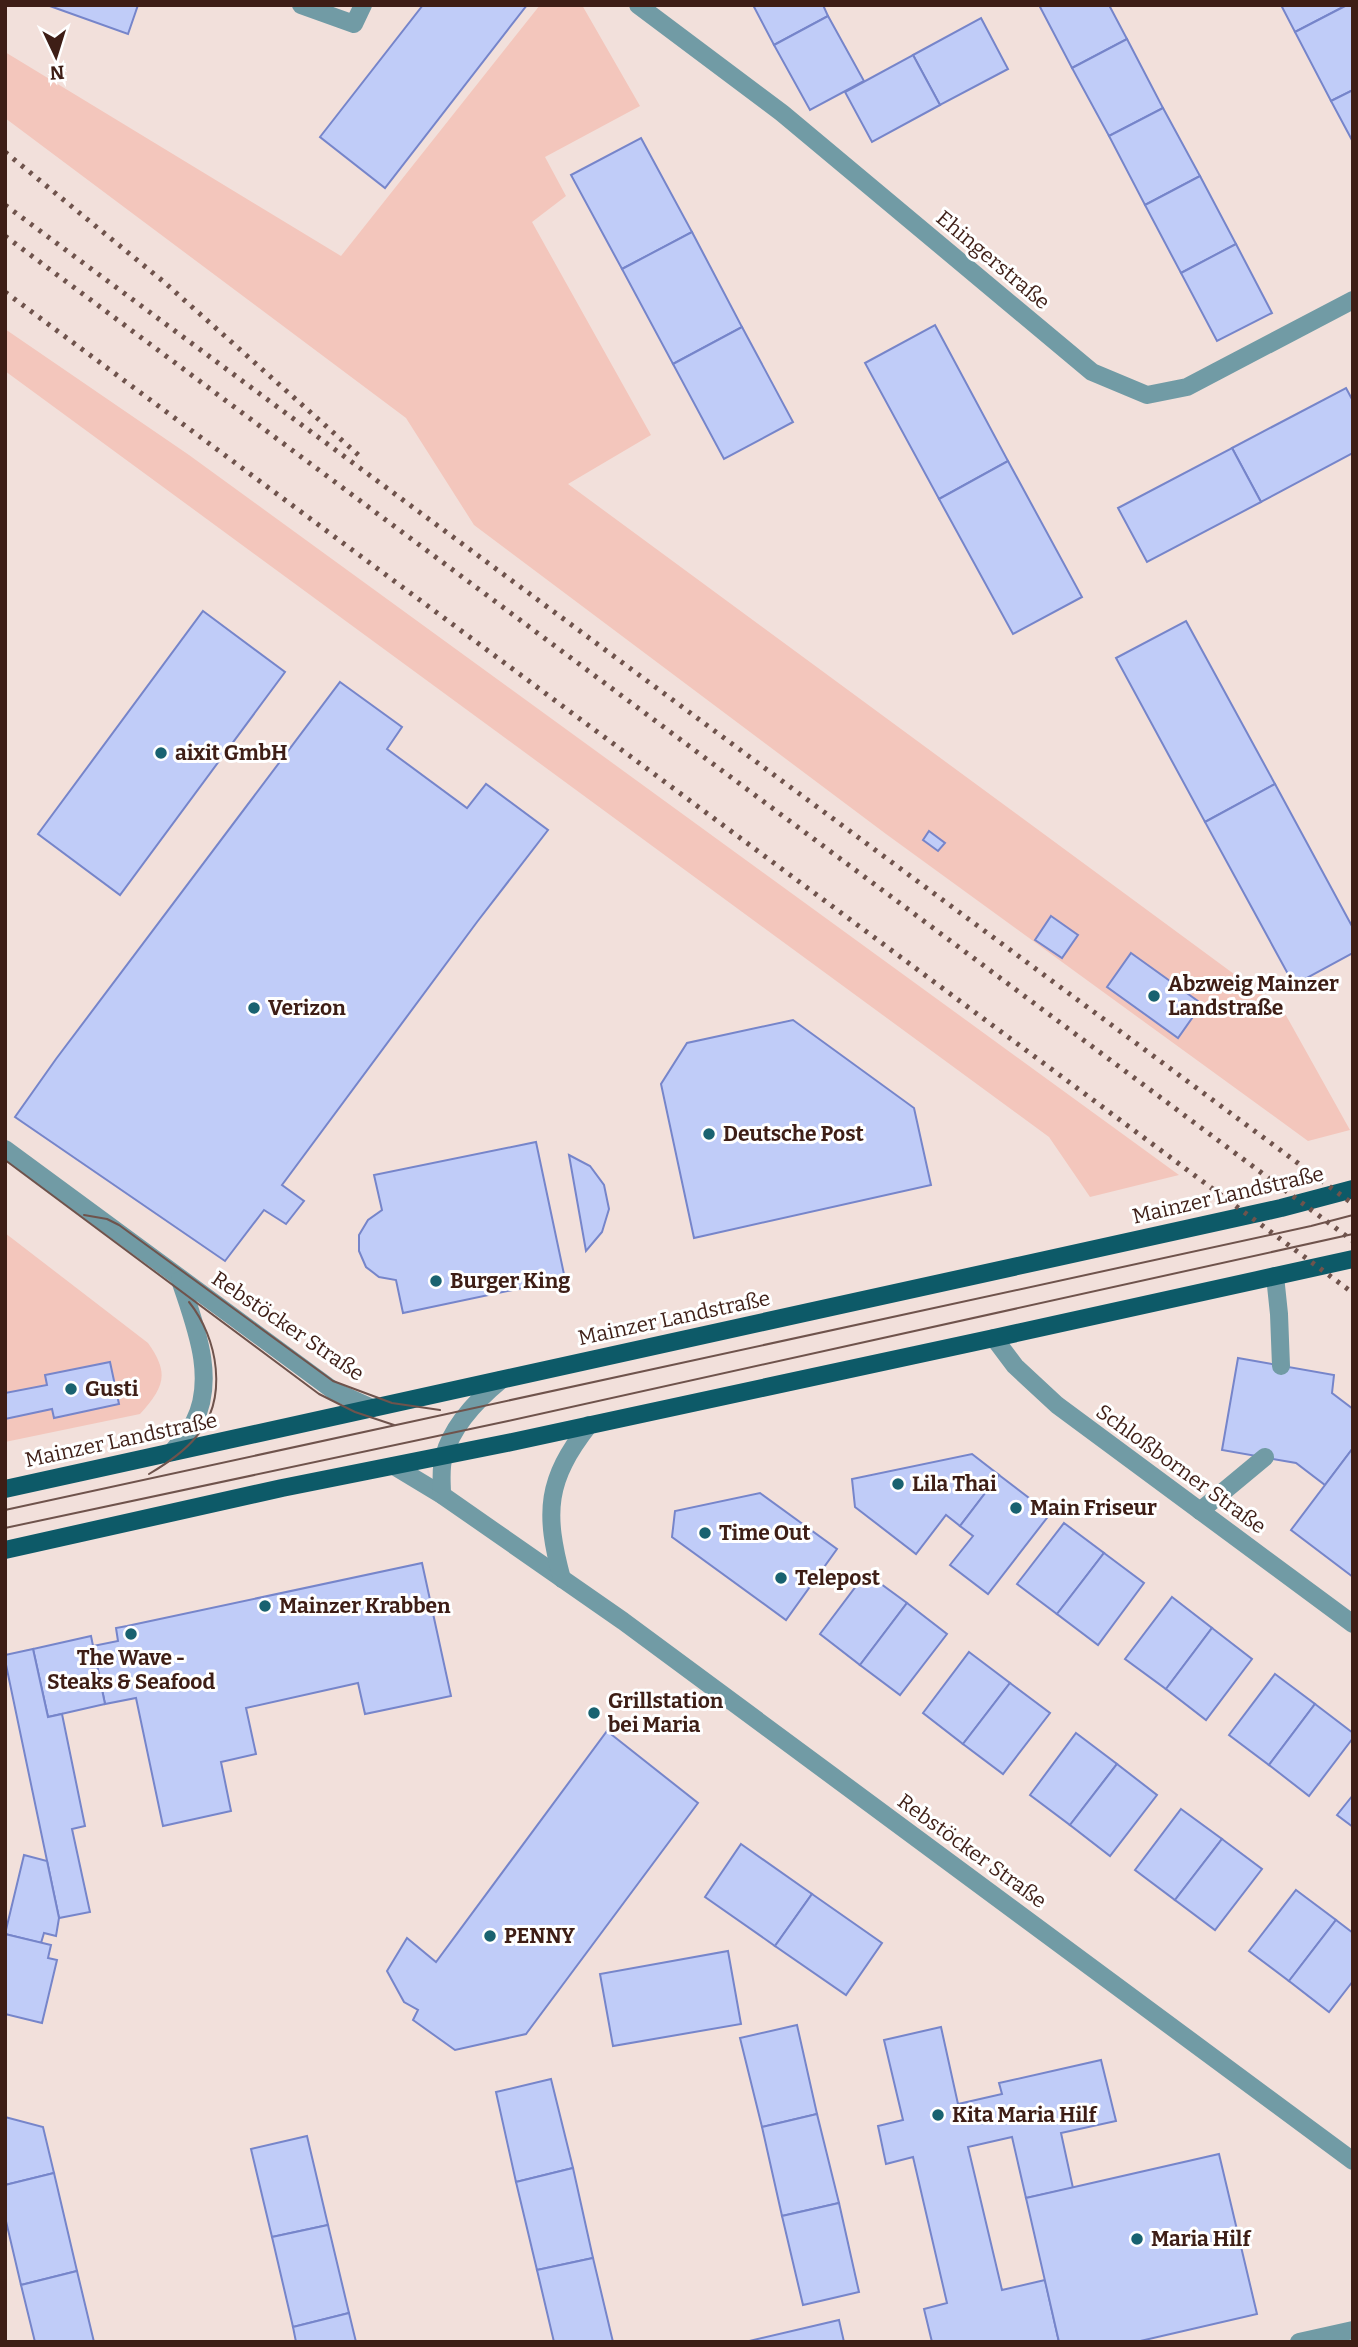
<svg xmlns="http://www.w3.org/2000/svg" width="1358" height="2347" font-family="Bitter,serif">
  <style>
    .green { fill: #f3c6bc }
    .building { fill: #c0ccf8; stroke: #7685ca; stroke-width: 2 }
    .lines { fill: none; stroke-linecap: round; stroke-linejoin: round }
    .service { stroke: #719ba5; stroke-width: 18 }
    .minor { stroke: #719ba5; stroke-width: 18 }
    .primary { stroke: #0d5a68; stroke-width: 18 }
    .tram { stroke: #6f534c; stroke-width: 2 }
    .rail { stroke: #6f534c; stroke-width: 5; stroke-dasharray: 3.5 7; stroke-linecap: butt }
    .poi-dot { fill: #196270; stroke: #fff; stroke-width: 2.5 }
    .labels { text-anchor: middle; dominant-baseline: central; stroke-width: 6; stroke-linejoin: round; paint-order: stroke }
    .street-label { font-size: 21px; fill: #3e1e16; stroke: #fff }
    .poi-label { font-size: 21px; font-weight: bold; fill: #3e1e16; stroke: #fff; text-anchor: start }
  </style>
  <rect width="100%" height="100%" fill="#f2e0db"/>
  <g class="green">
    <polygon points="540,5 582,5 640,106 545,157 566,196 532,222 651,435 568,484 1283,1010 1350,1130 1308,1141 886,834 474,525 406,418 5,118 5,52 341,256"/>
    <polygon points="5,329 189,455 1179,1175 1090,1197 1049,1137 5,371"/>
    <path d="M5,1233L148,1343C170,1374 164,1387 140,1414L5,1442Z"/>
  </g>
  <g class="building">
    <polygon points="47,5 138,5 128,34"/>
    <polygon points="423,5 527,5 385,188 320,137"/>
    <polygon points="753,5 823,5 828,16 774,45"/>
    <polygon points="1039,5 1109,5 1127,39 1072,68"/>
    <polygon points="1281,5 1347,5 1295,32"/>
    <polygon points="1347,5 1353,5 1353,90 1331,101 1295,32"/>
    <polygon points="828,16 864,81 810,110 774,45"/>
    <polygon points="981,18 1008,69 940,105 913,55"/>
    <polygon points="1127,39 1163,108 1109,136 1072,68"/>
    <polygon points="913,55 940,105 872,142 845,92"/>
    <polygon points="1353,90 1353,142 1331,101"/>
    <polygon points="1163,108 1200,176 1145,205 1109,136"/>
    <polygon points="641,138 692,232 622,269 571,175"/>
    <polygon points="1200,176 1236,244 1181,273 1145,205"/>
    <polygon points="692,232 742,327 673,364 622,269"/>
    <polygon points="1236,244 1272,313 1217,341 1181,273"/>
    <polygon points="935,325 1008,461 939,499 865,363"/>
    <polygon points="742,327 793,422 724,459 673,364"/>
    <polygon points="1346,388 1353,401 1353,453 1261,502 1232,448"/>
    <polygon points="1232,448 1261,502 1147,562 1118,508"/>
    <polygon points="1008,461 1082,597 1013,634 939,499"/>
    <polygon points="203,611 285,672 120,895 38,834"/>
    <polygon points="1186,621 1275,784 1205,822 1116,658"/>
    <polygon points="340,682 402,727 387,749 467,808 486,784 548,830 477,922 282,1185 304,1201 286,1224 264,1210 225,1261 15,1117 56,1059"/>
    <polygon points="1275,784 1353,928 1353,953 1294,985 1205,822"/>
    <polygon points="929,831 945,843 938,851 923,840"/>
    <polygon points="1051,916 1078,935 1062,958 1035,940"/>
    <polygon points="1131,953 1202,1004 1178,1038 1107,987"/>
    <polygon points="793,1020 914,1108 931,1185 694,1238 661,1084 687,1043"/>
    <polygon points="536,1142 565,1279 403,1313 396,1280 379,1277 366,1267 359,1251 359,1235 368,1220 382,1210 374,1175"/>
    <polygon points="569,1155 590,1166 604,1185 609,1209 602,1232 586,1251"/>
    <polygon points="1238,1358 1334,1375 1332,1393 1353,1409 1353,1448 1325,1485 1296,1463 1222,1450"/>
    <polygon points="110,1362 119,1404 54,1418 52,1409 5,1419 5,1393 47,1385 45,1375"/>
    <polygon points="1353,1448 1353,1577 1291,1530"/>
    <polygon points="972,1454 999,1475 960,1526 946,1515 916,1554 855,1507 852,1479"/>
    <polygon points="999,1475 1050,1514 988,1594 950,1565 973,1536 960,1526"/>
    <polygon points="760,1493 837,1549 786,1620 672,1537 675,1511"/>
    <polygon points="1064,1523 1104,1553 1057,1614 1017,1584"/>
    <polygon points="1104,1553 1144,1583 1098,1645 1057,1614"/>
    <polygon points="422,1563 451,1696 365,1714 358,1683 246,1708 256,1754 221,1762 231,1811 163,1826 136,1698 105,1704 93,1646 118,1641 116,1628 127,1626"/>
    <polygon points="866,1573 907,1603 860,1665 820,1634"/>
    <polygon points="1172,1597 1212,1628 1166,1689 1125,1659"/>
    <polygon points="907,1603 947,1634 900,1695 860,1665"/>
    <polygon points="1212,1628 1252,1659 1206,1720 1166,1689"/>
    <polygon points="91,1636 105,1704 48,1717 33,1649"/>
    <polygon points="33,1649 48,1717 62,1714 85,1826 72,1829 90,1912 59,1918 5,1660 5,1655"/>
    <polygon points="969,1652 1010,1683 963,1744 923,1713"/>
    <polygon points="1275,1674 1315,1704 1269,1765 1229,1735"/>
    <polygon points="1010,1683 1050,1713 1003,1774 963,1744"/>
    <polygon points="1315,1704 1353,1733 1353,1738 1309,1796 1269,1765"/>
    <polygon points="607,1731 698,1803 526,2034 455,2050 413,2020 418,2010 404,2002 387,1971 407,1938 436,1962"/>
    <polygon points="1076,1733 1117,1764 1070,1825 1030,1795"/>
    <polygon points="1117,1764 1157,1795 1110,1856 1070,1825"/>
    <polygon points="1353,1795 1353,1827 1337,1815"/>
    <polygon points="1181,1809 1222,1839 1175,1900 1135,1870"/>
    <polygon points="1222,1839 1262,1869 1215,1930 1175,1900"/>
    <polygon points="741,1844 812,1894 775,1946 705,1897"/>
    <polygon points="24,1855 47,1861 59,1918 56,1936 44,1933 41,1943 5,1934"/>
    <polygon points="1296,1890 1336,1920 1289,1981 1249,1951"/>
    <polygon points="812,1894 882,1943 846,1995 775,1946"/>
    <polygon points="1336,1920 1353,1933 1353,1981 1329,2012 1289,1981"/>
    <polygon points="5,1934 51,1945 48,1958 57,1960 42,2023 5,2014"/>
    <polygon points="728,1951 741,2024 613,2046 600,1974"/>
    <polygon points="797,2025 817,2114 762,2127 740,2038"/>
    <polygon points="941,2027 958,2104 1002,2094 999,2083 1101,2060 1116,2121 1061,2133 1073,2188 1026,2198 1012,2137 968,2147 1002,2290 1045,2280 1059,2342 932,2342 924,2309 947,2303 913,2157 886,2164 878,2126 903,2120 884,2040"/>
    <polygon points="551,2079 573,2168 516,2182 496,2092"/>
    <polygon points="817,2114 839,2203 782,2216 762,2127"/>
    <polygon points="5,2117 43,2127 54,2173 5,2185"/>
    <polygon points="307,2136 328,2225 272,2237 251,2149"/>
    <polygon points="1219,2154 1257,2314 1136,2342 1059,2342 1026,2198"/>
    <polygon points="573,2168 593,2258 537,2270 516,2182"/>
    <polygon points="54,2173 77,2271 21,2285 5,2217 5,2185"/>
    <polygon points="839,2203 859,2292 803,2305 782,2216"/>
    <polygon points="328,2225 349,2313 293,2327 272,2237"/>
    <polygon points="593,2258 613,2342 554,2342 537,2270"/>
    <polygon points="77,2271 94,2342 35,2342 21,2285"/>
    <polygon points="349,2313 356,2342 296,2342 293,2327"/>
    <polygon points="839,2320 844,2342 750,2342 749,2341"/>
  </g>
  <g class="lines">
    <g class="service">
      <polyline points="301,5 354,24 363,5"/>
      <polyline points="1275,1276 1279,1314 1281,1366"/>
      <polyline points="1200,1511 1265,1457"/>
    </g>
    <g class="minor">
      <polyline points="638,5 782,113 1092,372 1147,395 1187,387 1353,300"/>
      <polyline points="5,1149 334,1391 372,1408"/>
      <polyline points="994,1338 1015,1366 1057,1405 1353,1624"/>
      <path d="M172,1452C179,1443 189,1433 194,1422C217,1377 194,1323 180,1280"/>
      <polyline points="394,1466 442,1495 623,1621 1353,2161"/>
      <path d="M442,1495C442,1482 440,1468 444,1456C452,1426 478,1399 501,1380"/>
      <path d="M562,1579C544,1512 546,1480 589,1425"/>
      <polyline points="1299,2342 1353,2330"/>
    </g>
    <g class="primary">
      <polyline points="5,1489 1281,1208 1353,1189"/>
      <polyline points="5,1550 282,1488 512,1442 994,1338 1353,1259"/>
    </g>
    <g class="tram">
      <polyline points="5,1160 319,1394 355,1412 394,1425"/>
      <polyline points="84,1215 107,1219 119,1225 333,1381 392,1403 440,1410"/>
      <path d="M149,1474C166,1464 183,1453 196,1437C229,1399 218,1338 189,1302"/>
      <polyline points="5,1510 1311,1226 1353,1215"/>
      <polyline points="5,1528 508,1421 1353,1234"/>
    </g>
    <g class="rail">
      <polyline points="5,152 164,282 363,459"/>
      <polyline points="5,205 1353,1204"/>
      <polyline points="5,236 1353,1241"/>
      <polyline points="5,292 1353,1293"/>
    </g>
  </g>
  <g class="poi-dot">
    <circle cx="161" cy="753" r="7"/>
    <circle cx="1154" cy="996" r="7"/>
    <circle cx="254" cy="1008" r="7"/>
    <circle cx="709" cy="1134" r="7"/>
    <circle cx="436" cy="1281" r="7"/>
    <circle cx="71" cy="1389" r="7"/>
    <circle cx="898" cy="1484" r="7"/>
    <circle cx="1016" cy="1508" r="7"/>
    <circle cx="705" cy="1533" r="7"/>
    <circle cx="781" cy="1578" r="7"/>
    <circle cx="265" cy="1606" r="7"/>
    <circle cx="131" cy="1634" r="7"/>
    <circle cx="594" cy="1713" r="7"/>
    <circle cx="490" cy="1936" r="7"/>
    <circle cx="938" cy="2115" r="7"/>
    <circle cx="1137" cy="2239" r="7"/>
  </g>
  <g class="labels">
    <g class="street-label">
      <text transform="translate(993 260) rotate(40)">Ehingerstraße</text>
      <text transform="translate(1228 1195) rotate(-13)">Mainzer Landstraße</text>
      <text transform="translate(674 1318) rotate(-12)">Mainzer Landstraße</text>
      <text transform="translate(288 1326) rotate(34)">Rebstöcker Straße</text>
      <text transform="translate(121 1440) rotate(-12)">Mainzer Landstraße</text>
      <text transform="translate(1181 1469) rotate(36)">Schloßborner Straße</text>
      <text transform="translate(972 1851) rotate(36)">Rebstöcker Straße</text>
    </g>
    <g class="poi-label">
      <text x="175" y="753">aixit GmbH</text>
      <text x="1168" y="984">Abzweig Mainzer<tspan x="1168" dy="24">Landstraße</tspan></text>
      <text x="268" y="1008">Verizon</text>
      <text x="723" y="1134">Deutsche Post</text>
      <text x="450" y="1281">Burger King</text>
      <text x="85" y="1389">Gusti</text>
      <text x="912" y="1484">Lila Thai</text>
      <text x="1030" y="1508">Main Friseur</text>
      <text x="719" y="1533">Time Out</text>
      <text x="795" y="1578">Telepost</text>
      <text x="279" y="1606">Mainzer Krabben</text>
      <text x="131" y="1658" text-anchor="middle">The Wave -<tspan x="131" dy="24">Steaks &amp; Seafood</tspan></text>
      <text x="608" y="1701">Grillstation<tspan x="608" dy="24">bei Maria</tspan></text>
      <text x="504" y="1936">PENNY</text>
      <text x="952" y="2115">Kita Maria Hilf</text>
      <text x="1151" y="2239">Maria Hilf</text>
    </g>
  </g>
  <rect width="1358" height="2347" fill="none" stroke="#3e1e16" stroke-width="14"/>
  <g transform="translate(56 56) rotate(176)" stroke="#ffffff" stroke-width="5" paint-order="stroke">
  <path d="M0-5L12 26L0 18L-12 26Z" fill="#3e1e16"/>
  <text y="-10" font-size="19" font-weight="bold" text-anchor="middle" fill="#3e1e16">N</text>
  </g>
</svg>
